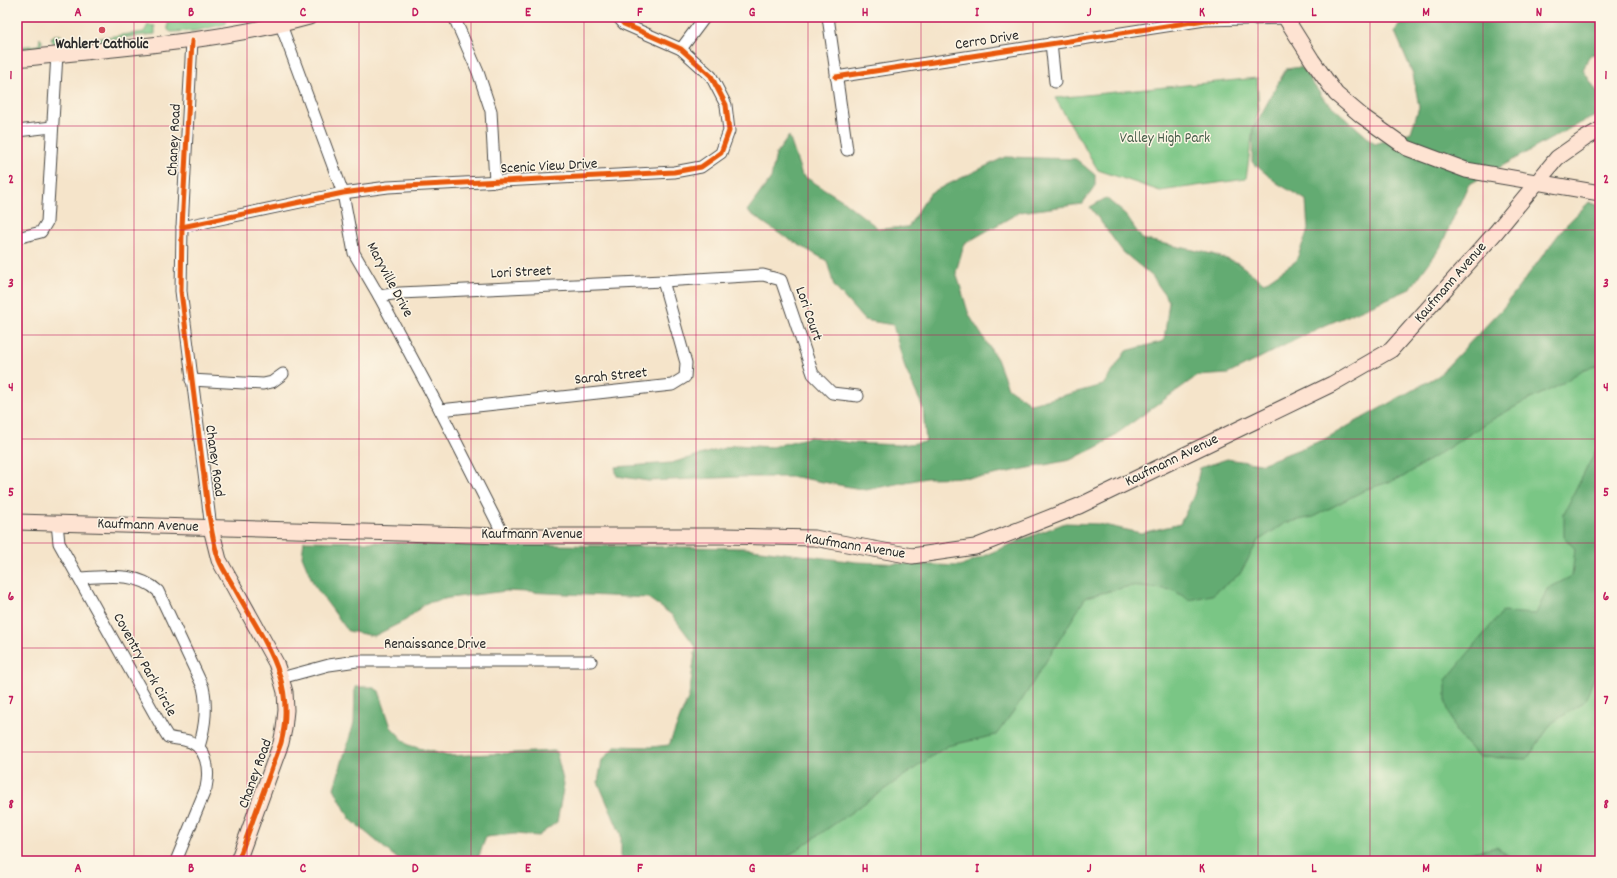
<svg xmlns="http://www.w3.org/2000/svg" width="1617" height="878" font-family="Dekko,sans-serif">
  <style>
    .green { fill: #7ac685; stroke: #527858 }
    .forest { fill: #63ab72; stroke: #476b4e }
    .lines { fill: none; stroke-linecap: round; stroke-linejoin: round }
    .street-casing { stroke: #494743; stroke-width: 13 }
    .secondary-casing { stroke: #494743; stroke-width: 17 }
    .street { stroke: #fff; stroke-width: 11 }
    .secondary { stroke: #fee3d2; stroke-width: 15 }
    .cycleway-casing { stroke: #fcf5e5; stroke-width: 8 }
    .cycleway { stroke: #e8590c; stroke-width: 5 }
    .grid { fill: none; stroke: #c2185b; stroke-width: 1; stroke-opacity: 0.55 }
    .poi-dot { fill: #d1495b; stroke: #fcf5e5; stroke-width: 1.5 }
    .labels { text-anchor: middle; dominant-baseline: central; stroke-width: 3; stroke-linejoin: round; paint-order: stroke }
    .street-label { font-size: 15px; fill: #2b2b2b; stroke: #fcf5e5 }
    .poi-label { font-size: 15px; font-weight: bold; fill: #2b2b2b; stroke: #fcf5e5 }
    .park-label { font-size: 15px; fill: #435a46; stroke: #fcf5e5 }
    .neatline { fill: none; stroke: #c2185b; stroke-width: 1.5 }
    .grid-label { font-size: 13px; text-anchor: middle; font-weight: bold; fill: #c2185b }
  </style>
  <rect width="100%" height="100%" fill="#fcf5e5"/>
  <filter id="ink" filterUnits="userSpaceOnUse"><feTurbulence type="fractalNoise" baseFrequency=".025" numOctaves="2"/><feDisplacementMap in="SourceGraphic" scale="8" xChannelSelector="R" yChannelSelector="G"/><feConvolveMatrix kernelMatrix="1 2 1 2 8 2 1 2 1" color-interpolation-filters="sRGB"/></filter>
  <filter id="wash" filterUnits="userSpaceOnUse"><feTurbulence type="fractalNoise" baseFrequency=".012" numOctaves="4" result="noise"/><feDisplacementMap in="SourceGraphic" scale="16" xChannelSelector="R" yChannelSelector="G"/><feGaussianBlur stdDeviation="0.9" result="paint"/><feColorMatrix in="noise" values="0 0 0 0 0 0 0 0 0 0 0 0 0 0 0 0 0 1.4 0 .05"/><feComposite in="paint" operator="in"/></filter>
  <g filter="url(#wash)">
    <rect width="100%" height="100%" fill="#f5e4ca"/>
    <g class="green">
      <polygon points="168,17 172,17 171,21 210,17 226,17 226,24 195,31 171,32 168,30"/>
      <polygon points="148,25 155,26 155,34 66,44 55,45 51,39 54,35 61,35 61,43 144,32"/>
      <polygon points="40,38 42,40 41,47 17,50 17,47 39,45"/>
      <polygon points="1257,78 1259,110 1253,129 1246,179 1160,191 1098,170 1055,98"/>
      <polygon points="1589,202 1600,206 1600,861 635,861 643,788 1265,503 1474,357"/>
    </g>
    <g class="forest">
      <polygon points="1404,17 1600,17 1600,53 1590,55 1583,70 1600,96 1600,114 1572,127 1468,185 1440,248 1410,289 1319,328 1228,374 1197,376 1101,445 1070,460 983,477 926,478 866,490 796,477 739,477 648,481 617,476 615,467 671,463 735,445 772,447 810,437 851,443 899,445 926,442 923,408 905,368 893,325 864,320 834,286 827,261 780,234 747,211 771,178 776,154 789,136 802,175 842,200 879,229 908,227 930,193 1005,157 1076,159 1095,175 1095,187 1082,204 1020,212 964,244 956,272 969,315 997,359 1008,388 1031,404 1103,385 1126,351 1164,341 1169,301 1152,276 1123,252 1090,207 1106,198 1125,214 1142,239 1212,254 1238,263 1264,283 1296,261 1308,230 1306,200 1277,183 1252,162 1253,129 1286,69 1301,67 1324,99 1375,144 1411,132 1419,107 1413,74 1395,32"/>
      <polygon points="1589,202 1600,206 1600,365 1584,369 1558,386 1522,403 1493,419 1403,477 1365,490 1313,517 1285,523 1258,541 1240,574 1212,595 1189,600 1173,590 1130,586 1086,597 1022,700 996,735 947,746 781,861 621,861 621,835 598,782 602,760 616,746 651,747 669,745 689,696 696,647 672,615 648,598 506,591 449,598 426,603 406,620 374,636 348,631 314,585 302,556 304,541 744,548 856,562 960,566 1016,542 1065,523 1099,524 1141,533 1180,524 1194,495 1200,468 1227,459 1261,464 1323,440 1438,376 1503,308 1565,226"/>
      <polygon points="1600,442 1600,661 1595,676 1584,702 1552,723 1527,759 1478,757 1456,732 1446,704 1446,680 1502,612 1536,614 1547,589 1572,576 1575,549 1564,537 1564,513"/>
      <polygon points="355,687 372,687 379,691 391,727 408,745 448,756 556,751 564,784 557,822 538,836 515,834 486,837 477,861 400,861 350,819 334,788 354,723"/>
      <polygon points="1497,847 1515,861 1451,861 1464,854"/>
    </g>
  </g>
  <g filter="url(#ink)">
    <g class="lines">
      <defs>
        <g id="street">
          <polyline points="454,17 478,72 491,111 495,182"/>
          <polyline points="828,17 847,150"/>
          <polyline points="281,25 343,193 354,253 379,296 440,410 504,536"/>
          <polyline points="192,41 182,227 181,291 211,528"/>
          <polyline points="1051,43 1055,82"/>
          <polyline points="681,49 705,17"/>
          <polyline points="836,77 1205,20 1286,18"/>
          <polyline points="17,131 52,127"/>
          <polyline points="182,227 343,193 388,187 674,172 701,167 721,153 729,131 726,105 711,76 681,49 624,24 618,17"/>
          <polyline points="17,238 41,232 47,222 57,54"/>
          <polyline points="379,296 400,293 663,281 763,275 781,280 813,374 832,393 858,396"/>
          <polyline points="191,380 263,384 272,382 283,374"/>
          <polyline points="440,410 672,385 685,377 686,363 663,281"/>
          <path d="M57,523L59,543L163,729L168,737C174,739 178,739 184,740C207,744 210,769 206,788L176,861"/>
          <path d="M79,578C105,577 137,571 158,591L203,687C208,708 205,727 199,747"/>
          <polyline points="281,678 329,665 357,661 591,661"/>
        </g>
        <g id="secondary">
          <polyline points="1285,17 1312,60 1336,94 1362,116 1407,148 1466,170 1600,193"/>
          <path d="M17,59C115,48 214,43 309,17"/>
          <polyline points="17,522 504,536 725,536 814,538 912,556 975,547 1079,506 1332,384 1391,350 1496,232 1557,158 1584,139 1600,130"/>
          <polyline points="211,528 219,560 276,663 281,678 285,692 286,710 284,729 281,743 238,861"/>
        </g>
      </defs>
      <use href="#street" class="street-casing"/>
      <use href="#secondary" class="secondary-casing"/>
      <use href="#street" class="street"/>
      <use href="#secondary" class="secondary"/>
      <defs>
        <g id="cycleway">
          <path d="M192,41L182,227L181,291L208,509C211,526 213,544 219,560C223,570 230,580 235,589C264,642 297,680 281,743L238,861"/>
          <polyline points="836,77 1205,20 1286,18"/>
          <polyline points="182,227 343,193 388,187 674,172 701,167 721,153 729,131 726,105 711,76 681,49 624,24 618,17"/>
        </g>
      </defs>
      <use href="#cycleway" class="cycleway-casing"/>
      <use href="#cycleway" class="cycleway"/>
    </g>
  </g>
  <path class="grid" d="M134,17V861M247,17V861M359,17V861M471,17V861M584,17V861M696,17V861M808,17V861M921,17V861M1033,17V861M1146,17V861M1258,17V861M1370,17V861M1483,17V861M17,126H1600M17,230H1600M17,335H1600M17,439H1600M17,543H1600M17,648H1600M17,752H1600"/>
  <circle class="poi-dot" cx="102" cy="30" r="4"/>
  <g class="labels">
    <g class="street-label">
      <text transform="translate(987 41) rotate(-9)">Cerro Drive</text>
      <text transform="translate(175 140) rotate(-87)">Chaney Road</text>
      <text transform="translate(549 167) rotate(-3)">Scenic View Drive</text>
      <text transform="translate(521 273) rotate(-3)">Lori Street</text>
      <text transform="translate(389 280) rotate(62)">Maryville Drive</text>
      <text transform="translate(1451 283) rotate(-49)">Kaufmann Avenue</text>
      <text transform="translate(808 314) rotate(71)">Lori Court</text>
      <text transform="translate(611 377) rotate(-6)">Sarah Street</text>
      <text transform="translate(214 461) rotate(82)">Chaney Road</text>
      <text transform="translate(1172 461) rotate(-26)">Kaufmann Avenue</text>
      <text transform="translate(148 526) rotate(2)">Kaufmann Avenue</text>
      <text x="532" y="535">Kaufmann Avenue</text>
      <text transform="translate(855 547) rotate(9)">Kaufmann Avenue</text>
      <text x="435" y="645">Renaissance Drive</text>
      <text transform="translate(144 665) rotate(61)">Coventry Park Circle</text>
      <text transform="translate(256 774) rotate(-70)">Chaney Road</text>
    </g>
    <g class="poi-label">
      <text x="102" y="45">Wahlert Catholic</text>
    </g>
    <g class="park-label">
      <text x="1165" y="139">Valley High Park</text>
    </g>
  </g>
  <rect width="1617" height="878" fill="none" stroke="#fcf5e5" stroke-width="44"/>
  <rect x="22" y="22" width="1573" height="834" class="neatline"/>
  <g class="grid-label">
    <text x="78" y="16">A</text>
    <text x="191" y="16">B</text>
    <text x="303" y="16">C</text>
    <text x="415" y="16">D</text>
    <text x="528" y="16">E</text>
    <text x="640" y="16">F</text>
    <text x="752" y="16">G</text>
    <text x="865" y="16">H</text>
    <text x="977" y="16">I</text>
    <text x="1089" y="16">J</text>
    <text x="1202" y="16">K</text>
    <text x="1314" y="16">L</text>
    <text x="1426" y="16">M</text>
    <text x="1539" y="16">N</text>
    <text x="11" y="79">1</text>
    <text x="1606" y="79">1</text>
    <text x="11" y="183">2</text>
    <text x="1606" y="183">2</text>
    <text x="11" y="287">3</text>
    <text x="1606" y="287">3</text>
    <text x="11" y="391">4</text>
    <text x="1606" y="391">4</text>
    <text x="11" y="496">5</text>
    <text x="1606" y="496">5</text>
    <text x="11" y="600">6</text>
    <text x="1606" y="600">6</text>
    <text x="11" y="704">7</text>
    <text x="1606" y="704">7</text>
    <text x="11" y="808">8</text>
    <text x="1606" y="808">8</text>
    <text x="78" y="872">A</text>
    <text x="191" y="872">B</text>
    <text x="303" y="872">C</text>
    <text x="415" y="872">D</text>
    <text x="528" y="872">E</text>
    <text x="640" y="872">F</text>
    <text x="752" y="872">G</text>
    <text x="865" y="872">H</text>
    <text x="977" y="872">I</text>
    <text x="1089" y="872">J</text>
    <text x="1202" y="872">K</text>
    <text x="1314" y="872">L</text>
    <text x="1426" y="872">M</text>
    <text x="1539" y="872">N</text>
  </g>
</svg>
